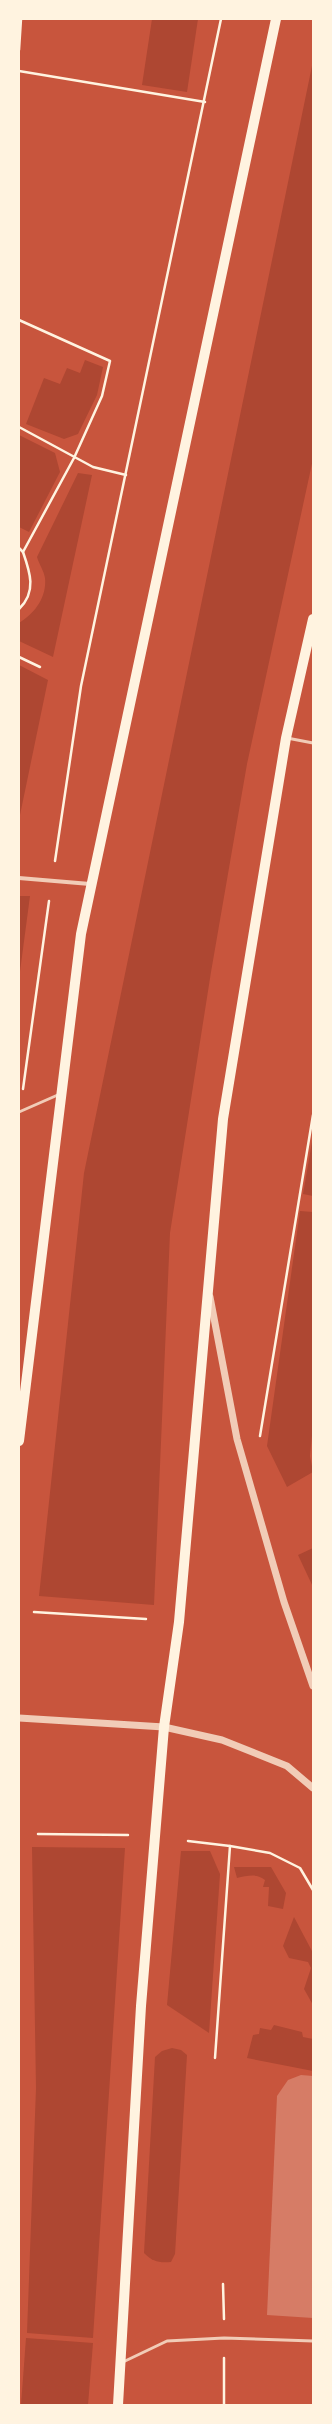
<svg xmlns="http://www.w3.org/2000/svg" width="332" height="2424" font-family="'Source Serif 4',serif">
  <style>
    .green { fill: #ae4732 }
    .building { fill: #d67c66 }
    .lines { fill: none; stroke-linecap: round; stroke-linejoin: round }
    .path { stroke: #fff3e0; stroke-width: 2.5 }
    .service { stroke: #f1ccb7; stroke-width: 3 }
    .minor { stroke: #f1ccb7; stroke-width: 4 }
    .tertiary { stroke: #f1ccb7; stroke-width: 7 }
    .primary { stroke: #fff3e0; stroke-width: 10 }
  </style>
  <rect width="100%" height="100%" fill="#c8553d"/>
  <g class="green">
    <polygon points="152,19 198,19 187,92 142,85"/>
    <polygon points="313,61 313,459 247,764 211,972 170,1233 154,1605 39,1596 84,1173"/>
    <polygon points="85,360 103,367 97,395 78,434 64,439 26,424 44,378 60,384 67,368 80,373"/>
    <polygon points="19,435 55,453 60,472 29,532 19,527"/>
    <path d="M78,473L92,475L53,657L19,641V623C34,614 47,598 45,578C44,571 39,564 37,557Z"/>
    <polygon points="19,665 48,680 20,815 19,815"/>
    <polygon points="19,896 30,896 19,979"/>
    <polygon points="313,1136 313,1196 303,1194"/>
    <polygon points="300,1211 313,1212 313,1425 310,1456 313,1472 287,1487 267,1446"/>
    <polygon points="313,1548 313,1587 298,1555"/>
    <polygon points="32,1847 125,1848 93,2338 27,2333 36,2088"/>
    <polygon points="181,1851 210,1851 220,1874 209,2033 167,2005"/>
    <path d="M234,1867H271L286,1893L283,1909L268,1906L269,1887H263L265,1880C257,1873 247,1876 237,1878Z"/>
    <polygon points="294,1917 313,1953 313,2005 304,1989 311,1968 308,1962 289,1958 283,1946"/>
    <polygon points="274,2025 302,2032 303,2037 313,2039 313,2071 247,2058 253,2035 259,2034 260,2028 271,2030"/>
    <path d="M172,2048L181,2050L187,2055L175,2254L171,2262C159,2263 153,2262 144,2253L155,2057L162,2051Z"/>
    <polygon points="26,2338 93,2343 88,2405 21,2405"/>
  </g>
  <polygon class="building" points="301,2075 313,2076 313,2318 267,2315 277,2096 288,2080"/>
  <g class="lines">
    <g class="path">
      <polyline points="19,50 21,19"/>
      <polyline points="19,71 205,102"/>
      <polyline points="19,320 110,361 102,396 74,458 23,552"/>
      <polyline points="19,427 93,467 126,475"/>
      <path d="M19,548L23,552C30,572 37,592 19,609"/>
      <polyline points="19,657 40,667"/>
      <polyline points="55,861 81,686 221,19"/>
      <polyline points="23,1089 49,901"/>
      <polyline points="260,1436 313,1115"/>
      <polyline points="34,1612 146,1619"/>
      <polyline points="38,1834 128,1835"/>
      <polyline points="188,1841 230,1846"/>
      <polyline points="215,2058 230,1846 270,1853 300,1868 313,1890"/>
      <polyline points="223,2284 224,2319"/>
      <polyline points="224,2405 224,2358"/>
    </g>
    <g class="service">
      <polyline points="287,738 313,743"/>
      <polyline points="19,1112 60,1094"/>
      <polyline points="123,2362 167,2341 224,2338 313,2341"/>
    </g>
    <polyline class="minor" points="19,878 90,884"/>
    <g class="tertiary">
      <polyline points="210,1297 237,1439 284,1602 313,1686"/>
      <polyline points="19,1718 164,1727 222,1740 287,1766 313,1788"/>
    </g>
    <g class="primary">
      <polyline points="19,1441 81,934 276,19"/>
      <polyline points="118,2405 141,2006 164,1727 179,1622 223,1119 286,738 313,619"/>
    </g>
  </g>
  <rect width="332" height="2424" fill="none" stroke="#fff3e0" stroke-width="40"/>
</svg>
